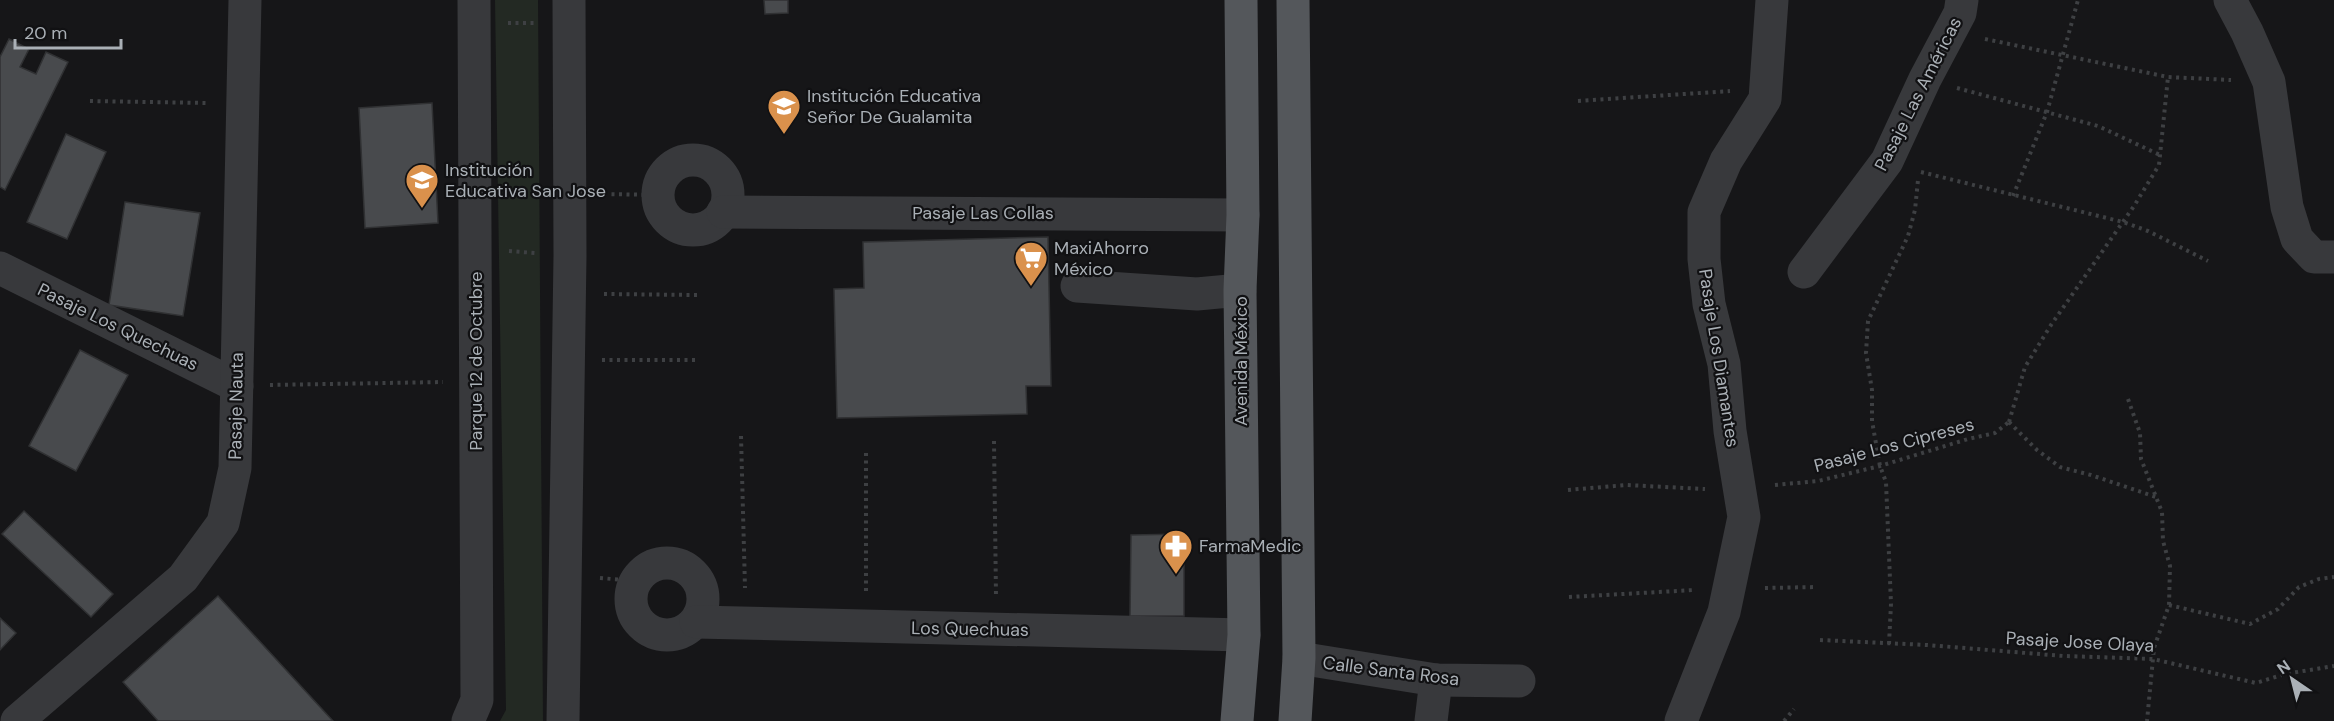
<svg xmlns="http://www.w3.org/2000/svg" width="2334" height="721" font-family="'DM Sans',sans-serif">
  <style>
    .green { fill: #232923 }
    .building { fill: #484a4d; stroke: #303133; stroke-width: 1.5 }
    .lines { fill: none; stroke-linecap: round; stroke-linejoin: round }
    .path { stroke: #3e4043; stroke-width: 4; stroke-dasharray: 3 4.5; stroke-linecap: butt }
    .minor { stroke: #38393c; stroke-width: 33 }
    .major { stroke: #54575b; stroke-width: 33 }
    .labels { text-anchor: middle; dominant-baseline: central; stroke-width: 4.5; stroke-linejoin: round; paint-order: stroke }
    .street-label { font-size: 18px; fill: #aab0b6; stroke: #111113 }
    .poi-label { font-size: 18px; fill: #aab0b6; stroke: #111113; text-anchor: start }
  </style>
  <rect width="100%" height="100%" fill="#161618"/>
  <polygon class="green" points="495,0 538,0 543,721 500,721 506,710"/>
  <g class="building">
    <polygon points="764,0 788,0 788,13 765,14"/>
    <polygon points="9,39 29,49 20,67 36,74 46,52 68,62 5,190 0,187 0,57"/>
    <polygon points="432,103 438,223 365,228 359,108"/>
    <polygon points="66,134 106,152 67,239 27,222"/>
    <polygon points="125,202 200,213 183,316 109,305"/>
    <polygon points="1048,237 1051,386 1026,386 1027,414 837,418 834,289 864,288 863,242"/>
    <polygon points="80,350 128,375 76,471 29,446"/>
    <polygon points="24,511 113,594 91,617 2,534"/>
    <polygon points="1184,534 1184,616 1130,616 1131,535"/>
    <polygon points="218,596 333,721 158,721 123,682"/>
    <polygon points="0,618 16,633 0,650"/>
  </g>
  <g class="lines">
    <g class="path">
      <polyline points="508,23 534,23"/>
      <polyline points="1985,39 2168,77 2231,80"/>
      <polyline points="1957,88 2098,126 2160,155"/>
      <polyline points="90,101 209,103"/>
      <polyline points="1578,101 1730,91"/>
      <polyline points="1921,172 2123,222 2148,231 2208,261"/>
      <polyline points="604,194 658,195"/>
      <polyline points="2013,196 2047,112 2078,0"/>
      <polyline points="509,251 535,253"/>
      <polyline points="604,294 697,295"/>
      <polyline points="602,360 697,360"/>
      <polyline points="270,385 443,382"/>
      <polyline points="2128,399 2140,433 2141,459 2162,512 2163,541 2170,566 2169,605 2154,648 2147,721"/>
      <polyline points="2009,422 2025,367 2051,325 2134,206 2159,165 2168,77"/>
      <polyline points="2009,422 2037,450 2060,467 2091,475 2156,497"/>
      <polyline points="741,436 745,588"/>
      <polyline points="994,441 996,596"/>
      <polyline points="1775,485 1818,481 1880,466 1968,439 1995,433 2009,422"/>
      <polyline points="1568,490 1626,485 1705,489"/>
      <polyline points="600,578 636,581"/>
      <polyline points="1765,588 1817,587"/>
      <polyline points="866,591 866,450"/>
      <polyline points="1569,597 1694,590"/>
      <polyline points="2169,605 2250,624 2278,609 2299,587 2319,579 2334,577"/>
      <polyline points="1820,640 1927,645 2064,656 2153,659 2256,683 2285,674 2334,666"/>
      <polyline points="1889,644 1891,604 1886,482 1880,466 1872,421 1872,390 1866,353 1868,321 1908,236 1915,210 1918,180"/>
      <polyline points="1784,721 1794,709"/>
    </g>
    <g class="minor">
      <polyline points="2230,0 2247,32 2269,82 2287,207 2297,239 2314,257 2334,257"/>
      <circle cx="693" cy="195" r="35"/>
      <polyline points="723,212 1243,215"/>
      <polyline points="0,268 237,386"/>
      <polyline points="1804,272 1887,161 1925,79 1960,13 1962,0"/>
      <polyline points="1077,286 1197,294 1240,290"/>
      <circle cx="667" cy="599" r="36"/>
      <polyline points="696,622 1244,635"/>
      <polyline points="1299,658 1436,680 1519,681"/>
      <polyline points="17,721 183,578 223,523 235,468 245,0"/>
      <polyline points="468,721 477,700 474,0"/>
      <polyline points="563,721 570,256 569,0"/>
      <polyline points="1431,721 1436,680"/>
      <polyline points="1681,721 1724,612 1744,517 1730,431 1724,364 1709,304 1704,259 1704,212 1726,161 1765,99 1772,0"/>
    </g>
    <g class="major">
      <polyline points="1293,0 1299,658 1295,721"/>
      <polyline points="1237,721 1244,635 1240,290 1243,215 1241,0"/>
    </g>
  </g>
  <defs>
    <symbol id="school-pin" viewBox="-11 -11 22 30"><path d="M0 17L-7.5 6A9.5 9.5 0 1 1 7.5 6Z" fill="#da914c" stroke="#111113"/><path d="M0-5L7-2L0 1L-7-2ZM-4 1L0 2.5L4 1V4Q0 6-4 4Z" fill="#fff"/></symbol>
    <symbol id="supermarket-pin" viewBox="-11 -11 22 30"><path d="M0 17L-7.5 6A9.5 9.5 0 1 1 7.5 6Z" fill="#da914c" stroke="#111113"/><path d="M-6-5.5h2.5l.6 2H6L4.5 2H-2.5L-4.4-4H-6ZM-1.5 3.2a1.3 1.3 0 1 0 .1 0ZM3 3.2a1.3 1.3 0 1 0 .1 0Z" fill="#fff"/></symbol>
    <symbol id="pharmacy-pin" viewBox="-11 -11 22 30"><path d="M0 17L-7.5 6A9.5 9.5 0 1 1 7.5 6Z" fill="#da914c" stroke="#111113"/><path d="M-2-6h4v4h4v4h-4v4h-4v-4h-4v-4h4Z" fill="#fff"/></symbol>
  </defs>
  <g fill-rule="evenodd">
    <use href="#school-pin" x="765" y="87" width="38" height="52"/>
    <use href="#school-pin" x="403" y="161" width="38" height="52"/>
    <use href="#supermarket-pin" x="1012" y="239" width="38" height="52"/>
    <use href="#pharmacy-pin" x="1157" y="527" width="38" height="52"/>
  </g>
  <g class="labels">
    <g class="street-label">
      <text transform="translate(1918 94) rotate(-63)">Pasaje Las Américas</text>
      <text x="983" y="213">Pasaje Las Collas</text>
      <text transform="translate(118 327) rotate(26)">Pasaje Los Quechuas</text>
      <text transform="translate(1719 358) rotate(81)">Pasaje Los Diamantes</text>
      <text transform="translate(476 361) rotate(-90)">Parque 12 de Octubre</text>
      <text transform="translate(1241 361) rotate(-90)">Avenida México</text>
      <text transform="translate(236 406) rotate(-89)">Pasaje Nauta</text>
      <text transform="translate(1894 445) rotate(-15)">Pasaje Los Cipreses</text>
      <text transform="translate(970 629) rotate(1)">Los Quechuas</text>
      <text transform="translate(2080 642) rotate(3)">Pasaje Jose Olaya</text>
      <text transform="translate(1391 671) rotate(7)">Calle Santa Rosa</text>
    </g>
    <g class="poi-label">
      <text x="807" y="96">Institución Educativa<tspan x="807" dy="21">Señor De Gualamita</tspan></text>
      <text x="445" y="170">Institución<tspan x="445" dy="21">Educativa San Jose</tspan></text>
      <text x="1054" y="248">MaxiAhorro<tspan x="1054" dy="21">México</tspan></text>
      <text x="1199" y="546">FarmaMedic</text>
    </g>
  </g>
  <g transform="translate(2292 679) rotate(325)" stroke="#111113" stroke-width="4.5" paint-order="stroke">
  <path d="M0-4.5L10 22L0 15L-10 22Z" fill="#aab0b6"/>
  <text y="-9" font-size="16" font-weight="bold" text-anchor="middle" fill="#aab0b6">N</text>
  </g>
  <path d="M15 39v9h106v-9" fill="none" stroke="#aab0b6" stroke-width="3"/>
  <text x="24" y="39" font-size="18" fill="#aab0b6" stroke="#111113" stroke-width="4.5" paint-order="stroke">20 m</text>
</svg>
